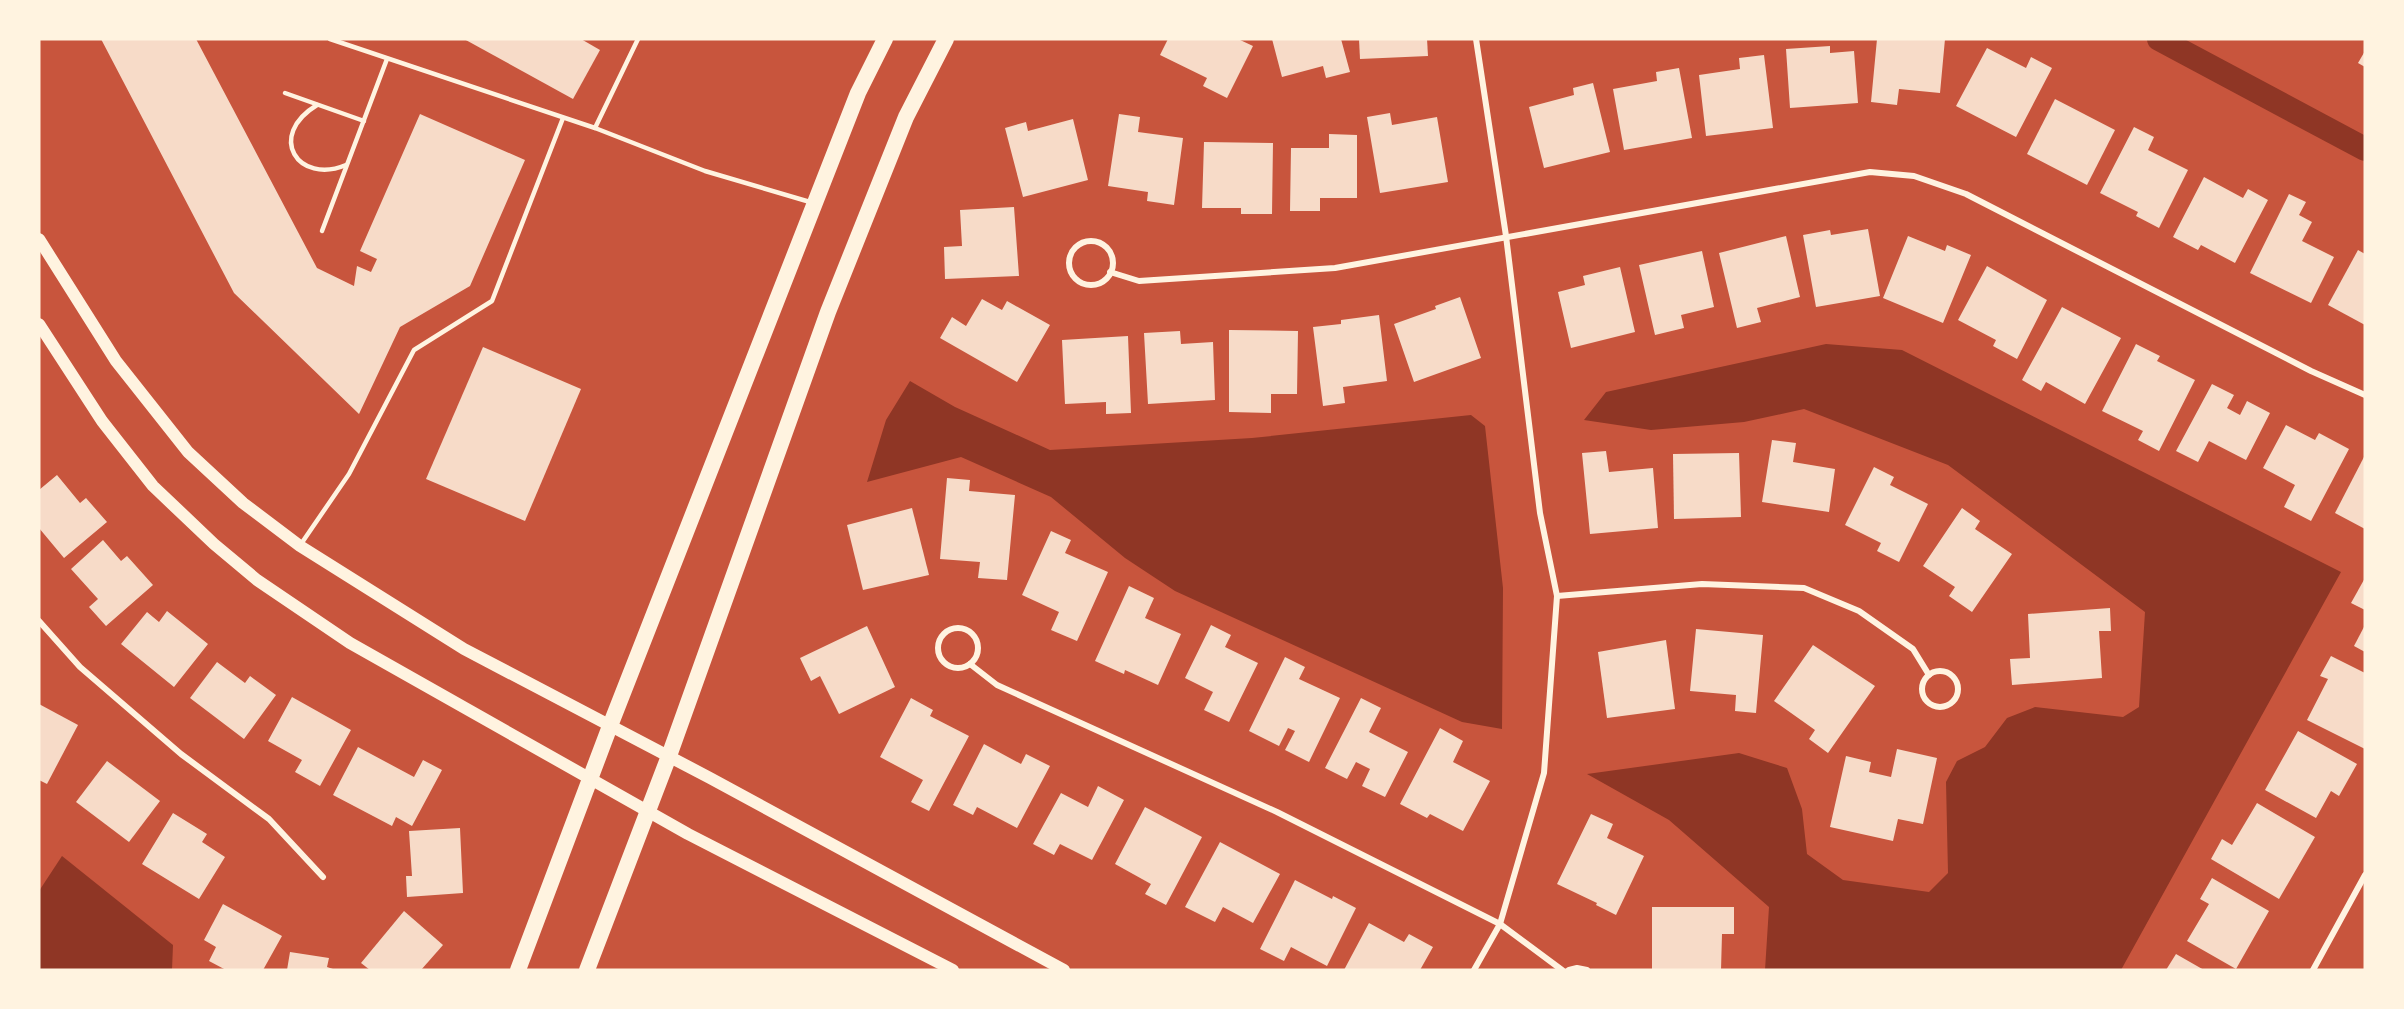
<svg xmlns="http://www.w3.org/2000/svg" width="2404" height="1009" font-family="Ubuntu,sans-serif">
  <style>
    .water { fill: #8f3625 }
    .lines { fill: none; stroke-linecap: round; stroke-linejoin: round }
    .canal { stroke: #8f3625; stroke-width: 24 }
    .building { fill: #f7dbc8 }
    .service { stroke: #fff3e0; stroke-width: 4.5 }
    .minor { stroke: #fff3e0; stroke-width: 6 }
    .secondary { stroke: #fff3e0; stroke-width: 12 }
    .trunk { stroke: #fff3e0; stroke-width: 16 }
  </style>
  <rect width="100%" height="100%" fill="#c8553d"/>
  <g class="water">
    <polygon points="1826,344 1902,350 2341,572 2121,970 1765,970 1769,907 1669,820 1587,774 1739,753 1787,768 1802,809 1807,854 1843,880 1929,892 1948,873 1946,782 1957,761 1985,747 2007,718 2035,707 2123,717 2139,707 2145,612 1948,465 1804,409 1744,422 1651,430 1584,420 1606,392"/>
    <polygon points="910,381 955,407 1050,450 1252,438 1471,415 1485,426 1503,588 1502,729 1462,722 1175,591 1125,558 1051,497 961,457 867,482 886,420"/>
    <polygon points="62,856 173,945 172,970 39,970 39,891"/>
  </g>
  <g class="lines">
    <polyline class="canal" points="2159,39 2365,149"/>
  </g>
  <g class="building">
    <polygon points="101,39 196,39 317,268 354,286 357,266 371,272 377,259 360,251 420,114 525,160 470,286 400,327 359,414 234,293"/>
    <polygon points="464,39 581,39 600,50 573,99"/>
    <polygon points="1168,39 1238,39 1253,46 1227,98 1203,86 1207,78 1160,55"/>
    <polygon points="1272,39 1341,39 1350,72 1326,78 1323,66 1282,77"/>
    <polygon points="1359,39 1427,39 1428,56 1360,59"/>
    <polygon points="1877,39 1945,39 1940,93 1899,89 1897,105 1871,102"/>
    <polygon points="1830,46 1830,53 1854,51 1858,103 1790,108 1786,49"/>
    <polygon points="1987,48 2026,68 2031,57 2052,68 2016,137 1956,106"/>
    <polygon points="2365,51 2365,67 2358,63"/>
    <polygon points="1764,55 1773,128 1706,136 1699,75 1740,69 1739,58"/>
    <polygon points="1679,68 1692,138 1624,150 1613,89 1657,81 1656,72"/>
    <polygon points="1593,83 1610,152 1544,168 1529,107 1574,95 1573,88"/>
    <polygon points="2055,99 2115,130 2087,185 2027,154"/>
    <polygon points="1390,113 1392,125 1437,117 1448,182 1380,193 1367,117"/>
    <polygon points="1119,114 1140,117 1138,132 1183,138 1174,205 1147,201 1148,192 1108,186"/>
    <polygon points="1073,119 1088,180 1023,197 1005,128 1026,122 1028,131"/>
    <polygon points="2134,127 2154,137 2148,150 2188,170 2159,228 2136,216 2138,212 2100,193"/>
    <polygon points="1329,134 1357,135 1357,198 1320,198 1320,211 1290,211 1291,148 1329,148"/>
    <polygon points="1204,142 1273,143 1272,214 1241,214 1241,208 1202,208"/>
    <polygon points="2204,177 2243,198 2248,189 2268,200 2235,263 2201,245 2198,250 2173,237"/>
    <polygon points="2289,194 2306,202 2299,215 2312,222 2302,241 2334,257 2311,303 2250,273"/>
    <polygon points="1014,207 1019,276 945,279 944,247 962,246 960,210"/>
    <polygon points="1868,229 1880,296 1816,307 1803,235 1830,230 1831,235"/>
    <polygon points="1786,236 1800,297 1757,308 1761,322 1737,328 1719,253"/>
    <polygon points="1908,236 1945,251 1947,245 1971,255 1943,323 1883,298"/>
    <polygon points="2358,250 2365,254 2365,325 2328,305"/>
    <polygon points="1702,251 1714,307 1681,315 1684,328 1655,335 1639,265"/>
    <polygon points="1987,266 2047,300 2017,359 1993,346 1996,340 1958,320"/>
    <polygon points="1620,267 1635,332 1571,348 1558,292 1585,285 1583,276"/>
    <polygon points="1460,297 1481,358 1414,382 1394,324 1436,309 1435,306"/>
    <polygon points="982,299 1002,310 1007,301 1050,325 1017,382 940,338 952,317 966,326"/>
    <polygon points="2062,307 2121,338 2085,404 2046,382 2041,391 2022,380"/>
    <polygon points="1379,315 1387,381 1343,387 1345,403 1323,406 1313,327 1341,324 1341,320"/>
    <polygon points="1229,330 1298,331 1297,394 1271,394 1271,413 1229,412"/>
    <polygon points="1180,331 1181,344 1213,342 1215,400 1148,404 1144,333"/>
    <polygon points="1128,336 1131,413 1106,414 1106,402 1065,404 1062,340"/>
    <polygon points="2136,344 2160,356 2157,361 2195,380 2159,451 2138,440 2143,431 2102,411"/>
    <polygon points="483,347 581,389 525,521 426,479"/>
    <polygon points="2212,384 2234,395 2227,408 2240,415 2247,401 2270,413 2246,460 2209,441 2198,462 2176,451"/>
    <polygon points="2286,425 2315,440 2319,433 2349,449 2311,521 2284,507 2295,485 2263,468"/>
    <polygon points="1772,440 1796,443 1793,462 1835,469 1829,512 1762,502"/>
    <polygon points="1606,451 1609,472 1653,468 1658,528 1590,534 1582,453"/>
    <polygon points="1739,453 1741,517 1674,519 1673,454"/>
    <polygon points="2365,455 2365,529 2335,513"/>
    <polygon points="1874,467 1894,477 1890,485 1928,504 1899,562 1877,551 1881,543 1845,525"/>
    <polygon points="57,475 80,503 86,498 107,522 64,558 39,528 39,490"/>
    <polygon points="947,478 970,480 969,491 1015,495 1007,580 978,578 980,562 940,559"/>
    <polygon points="912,508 929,575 863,590 847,525"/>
    <polygon points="1962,508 1980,521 1975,529 2012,554 1972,612 1949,596 1955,587 1923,566"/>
    <polygon points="1051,531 1071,540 1065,553 1108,572 1077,641 1051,630 1059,612 1022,595"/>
    <polygon points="103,540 121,561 127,556 153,585 106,626 89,607 98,599 71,569"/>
    <polygon points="2365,578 2365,610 2351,603"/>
    <polygon points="1129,586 1154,598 1145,618 1181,634 1158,685 1125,670 1124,674 1095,661"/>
    <polygon points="2110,608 2111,631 2099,631 2102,678 2012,685 2010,659 2030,658 2028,614"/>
    <polygon points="167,611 208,644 174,687 121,644 147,612 159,622"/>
    <polygon points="1211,625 1231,635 1225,647 1258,663 1229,722 1204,710 1213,692 1185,678"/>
    <polygon points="2365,625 2365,652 2354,646"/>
    <polygon points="867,626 895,687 839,714 820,676 811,681 800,658"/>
    <polygon points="1696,629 1763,635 1756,713 1735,711 1736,695 1690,691"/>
    <polygon points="1666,640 1675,709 1607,718 1598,652"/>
    <polygon points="1813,645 1875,686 1828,753 1809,739 1815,730 1774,701"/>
    <polygon points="2331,656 2365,673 2365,749 2307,720 2328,679 2320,676"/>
    <polygon points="1285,657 1305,667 1299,679 1340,698 1309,762 1285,750 1295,731 1288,728 1279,746 1249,731"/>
    <polygon points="217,662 245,683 250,676 276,695 244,739 190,698"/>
    <polygon points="292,697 351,730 320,786 295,772 302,760 268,741"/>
    <polygon points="911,698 933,710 930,716 969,736 929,811 911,802 923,780 880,757"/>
    <polygon points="1361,698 1381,708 1369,732 1408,752 1385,797 1362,786 1370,769 1356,762 1347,779 1325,768"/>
    <polygon points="39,704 78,725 47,784 39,780"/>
    <polygon points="1440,728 1463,741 1453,762 1490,781 1463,831 1430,814 1427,818 1400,804"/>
    <polygon points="2298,731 2357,764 2339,796 2331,791 2316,818 2265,790"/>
    <polygon points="984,744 1021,764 1026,754 1050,766 1017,828 977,807 973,815 953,805"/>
    <polygon points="358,747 414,777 423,760 442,770 412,826 396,817 392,826 333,795"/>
    <polygon points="1897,749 1937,758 1923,824 1898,819 1893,841 1830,827 1846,756 1871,762 1869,772 1891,777"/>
    <polygon points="107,761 160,801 129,842 76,802"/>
    <polygon points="1098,786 1124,800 1092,860 1060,844 1054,855 1033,844 1061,793 1088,807"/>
    <polygon points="2257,803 2315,837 2279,899 2211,859 2222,839 2232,845"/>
    <polygon points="1145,807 1202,837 1166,905 1145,894 1151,884 1115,864"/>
    <polygon points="173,813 207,834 202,842 225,857 199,899 142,864"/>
    <polygon points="1591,814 1613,824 1607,838 1644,856 1616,915 1596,905 1597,903 1557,884"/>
    <polygon points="460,828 463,893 407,897 406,876 412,876 409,831"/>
    <polygon points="1220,842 1280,874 1253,923 1223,907 1215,922 1185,907"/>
    <polygon points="2212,878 2269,911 2236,969 2187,941 2209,904 2200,899"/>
    <polygon points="1295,880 1332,899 1333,896 1356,908 1327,966 1291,947 1284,961 1260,949"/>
    <polygon points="223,904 282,936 263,970 226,970 209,961 216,947 204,940"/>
    <polygon points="1652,907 1734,907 1734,934 1722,934 1721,970 1652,970"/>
    <polygon points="404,911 443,945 421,970 370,970 361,963"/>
    <polygon points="1369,923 1404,942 1409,934 1433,947 1420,970 1344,970"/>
    <polygon points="290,952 329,958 327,967 336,970 287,970"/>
    <polygon points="2176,954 2204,970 2166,970"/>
  </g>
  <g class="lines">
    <g class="service">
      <polyline points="330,39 595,128 705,171 810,202"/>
      <polyline points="285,93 364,121"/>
      <path d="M317,105C266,136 298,185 346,165"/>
      <polyline points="595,128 638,39"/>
      <polyline points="322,231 387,59"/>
      <polyline points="301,544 349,474 414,350 492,301 563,118"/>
    </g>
    <g class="minor">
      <circle cx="1091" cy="263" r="22"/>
      <polyline points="1110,272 1139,281 1335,268 1870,172 1914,176 1966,194 2311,371 2365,395"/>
      <polyline points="1557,596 1702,584 1804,588 1859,611 1913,649 1929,675"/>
      <polyline points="39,621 80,667 181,754 269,819 323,877"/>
      <circle cx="958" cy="648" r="20"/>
      <polyline points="970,664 997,685 1277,812 1500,924 1562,970"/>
      <circle cx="1940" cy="689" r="18"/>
      <polyline points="1474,970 1500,924 1544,773 1557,596 1540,513 1506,236 1476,39"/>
      <polyline points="1569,970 1577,968 1587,970"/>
      <polyline points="2313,970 2365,875"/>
    </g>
    <g class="secondary">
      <polyline points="39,239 116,361 188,452 243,503 300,546 464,649 710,778 1064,970"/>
      <polyline points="39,324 102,421 153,486 214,544 257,580 350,643 688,834 953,970"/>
    </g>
    <g class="trunk">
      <polyline points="518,970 610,726 858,93 885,39"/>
      <polyline points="587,970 669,756 828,312 906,117 946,39"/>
    </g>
  </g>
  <rect width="2404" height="1009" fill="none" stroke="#fff3e0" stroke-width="81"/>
</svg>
